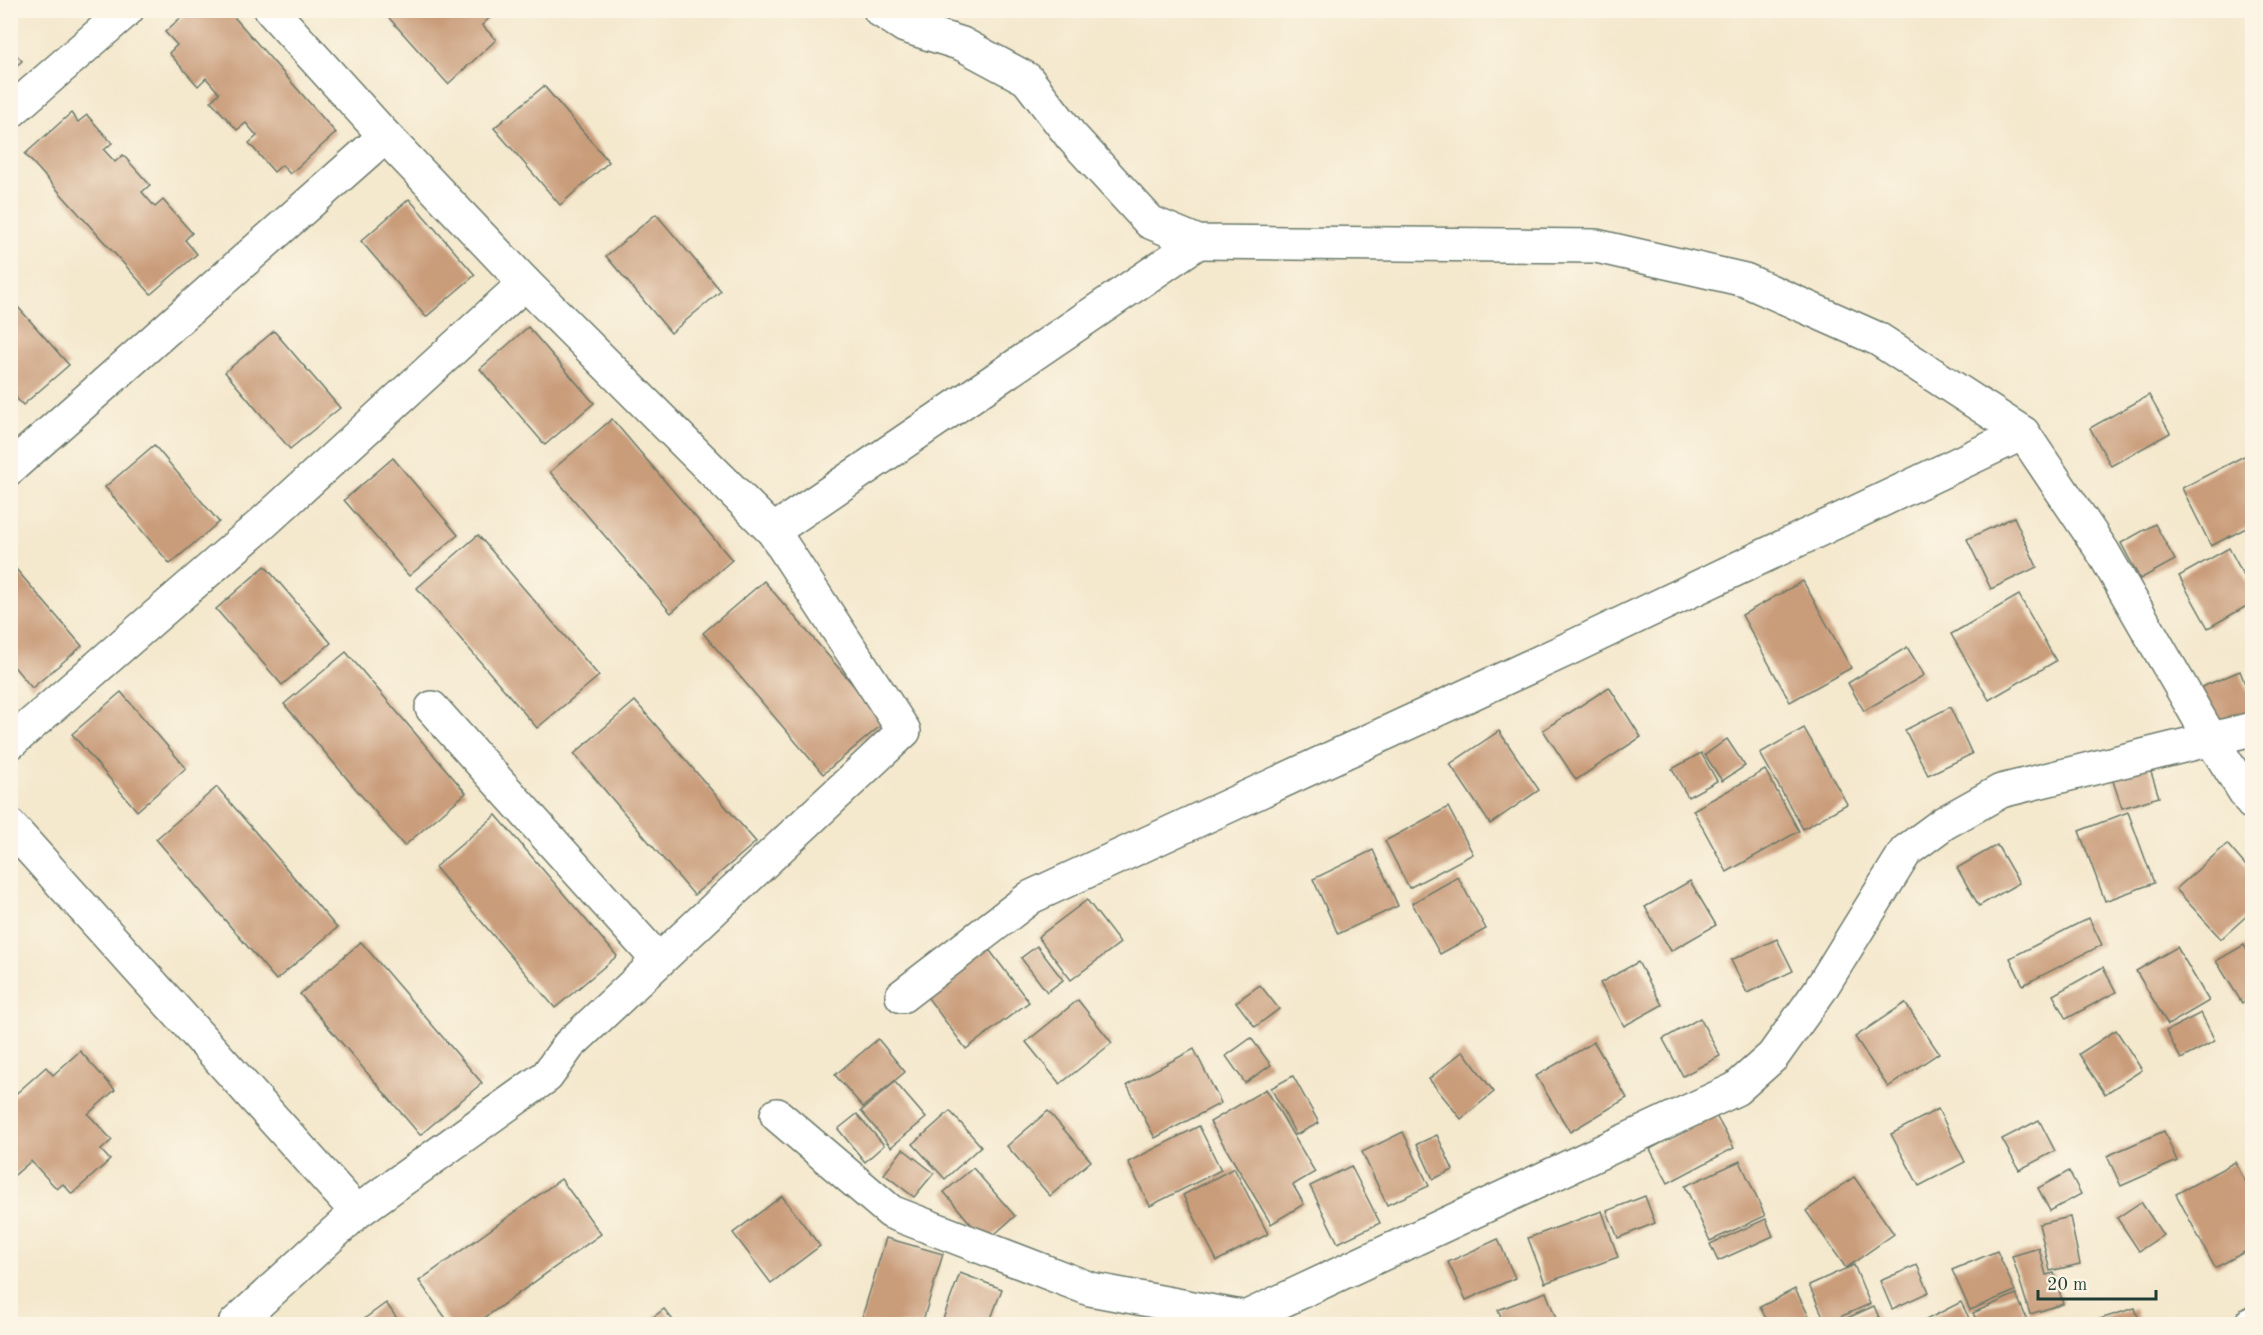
<svg xmlns="http://www.w3.org/2000/svg" width="2263" height="1335" font-family="'Old Standard TT',serif">
  <style>
    .building { fill: #c99c7a }
    .lines { fill: none; stroke-linecap: round; stroke-linejoin: round }
    .minor-casing { stroke: #6a796a; stroke-width: 36 }
    .minor { stroke: #fff; stroke-width: 33 }
  </style>
  <rect width="100%" height="100%" fill="#fcf5e5"/>
  <filter id="ink" filterUnits="userSpaceOnUse"><feTurbulence type="fractalNoise" baseFrequency=".0167" numOctaves="2"/><feDisplacementMap in="SourceGraphic" scale="12" xChannelSelector="R" yChannelSelector="G"/><feConvolveMatrix kernelMatrix="1 2 1 2 8 2 1 2 1" color-interpolation-filters="sRGB"/></filter>
  <filter id="wash" filterUnits="userSpaceOnUse"><feTurbulence type="fractalNoise" baseFrequency=".008" numOctaves="4" result="noise"/><feDisplacementMap in="SourceGraphic" scale="24" xChannelSelector="R" yChannelSelector="G"/><feGaussianBlur stdDeviation="1.35" result="paint"/><feColorMatrix in="noise" values="0 0 0 0 0 0 0 0 0 0 0 0 0 0 0 0 0 1.4 0 .05"/><feComposite in="paint" operator="in"/></filter>
  <g filter="url(#wash)">
    <rect width="100%" height="100%" fill="#f4e8cd"/>
    <g id="blocks">
      <g class="building">
        <polygon points="189,10 228,10 336,133 290,174 282,165 274,172 249,143 257,136 246,123 237,130 211,101 219,93 206,78 198,86 169,53 177,45 165,32"/>
        <polygon points="382,10 498,10 482,25 496,40 448,84"/>
        <polygon points="10,48 22,61 10,72"/>
        <polygon points="544,86 609,162 560,205 494,128"/>
        <polygon points="71,113 78,122 87,115 112,143 104,150 115,162 123,155 150,185 142,192 155,207 163,200 192,233 185,240 197,254 151,294 25,154"/>
        <polygon points="409,199 475,275 426,317 361,241"/>
        <polygon points="656,214 721,291 671,333 606,256"/>
        <polygon points="10,298 69,365 23,405 15,397 10,400"/>
        <polygon points="528,327 594,403 545,445 480,369"/>
        <polygon points="274,331 340,408 290,449 225,372"/>
        <polygon points="2149,395 2170,433 2111,466 2090,428"/>
        <polygon points="612,419 732,560 671,613 550,472"/>
        <polygon points="154,445 219,522 170,564 105,487"/>
        <polygon points="2252,452 2252,525 2211,546 2182,488"/>
        <polygon points="393,458 458,535 409,576 344,500"/>
        <polygon points="2014,517 2037,567 1991,589 1967,539"/>
        <polygon points="2155,524 2175,560 2140,579 2121,543"/>
        <polygon points="478,535 599,676 537,728 417,588"/>
        <polygon points="2229,548 2252,591 2252,603 2208,628 2179,576"/>
        <polygon points="265,566 331,643 282,685 216,609"/>
        <polygon points="16,569 82,646 32,688 10,662 10,574"/>
        <polygon points="764,581 885,722 823,774 703,633"/>
        <polygon points="1803,581 1851,668 1790,702 1742,615"/>
        <polygon points="2019,595 2056,661 1989,700 1951,634"/>
        <polygon points="1907,647 1924,675 1864,711 1848,683"/>
        <polygon points="346,652 466,793 404,846 284,704"/>
        <polygon points="2240,671 2252,702 2252,714 2214,730 2197,689"/>
        <polygon points="1609,687 1641,737 1576,780 1543,730"/>
        <polygon points="121,692 186,768 137,811 72,734"/>
        <polygon points="635,701 756,842 694,895 574,754"/>
        <polygon points="1950,707 1972,754 1928,775 1905,730"/>
        <polygon points="1804,728 1847,804 1803,829 1760,753"/>
        <polygon points="1499,731 1539,790 1490,824 1450,764"/>
        <polygon points="1727,739 1745,766 1722,781 1705,755"/>
        <polygon points="1701,753 1717,781 1688,797 1672,769"/>
        <polygon points="2149,766 2159,797 2122,808 2112,778"/>
        <polygon points="1765,770 1799,831 1727,872 1693,810"/>
        <polygon points="217,787 337,928 276,980 156,839"/>
        <polygon points="1448,807 1473,854 1409,888 1385,841"/>
        <polygon points="2128,812 2154,883 2105,901 2079,831"/>
        <polygon points="496,815 617,956 555,1008 435,867"/>
        <polygon points="2227,844 2252,873 2252,911 2221,939 2176,889"/>
        <polygon points="1997,845 2019,883 1979,906 1957,868"/>
        <polygon points="1373,850 1398,906 1338,934 1313,879"/>
        <polygon points="1458,877 1486,929 1440,954 1412,903"/>
        <polygon points="1690,881 1716,925 1671,951 1645,907"/>
        <polygon points="1087,900 1120,943 1071,980 1038,937"/>
        <polygon points="2089,918 2102,945 2023,985 2010,958"/>
        <polygon points="1777,939 1793,971 1747,993 1731,960"/>
        <polygon points="361,942 482,1083 420,1135 300,994"/>
        <polygon points="984,943 1029,1002 966,1049 922,990"/>
        <polygon points="2244,945 2252,958 2252,996 2242,1003 2216,961"/>
        <polygon points="1037,946 1063,980 1047,992 1021,958"/>
        <polygon points="2177,947 2209,1001 2168,1025 2136,971"/>
        <polygon points="1638,962 1662,1005 1624,1026 1600,983"/>
        <polygon points="2103,967 2116,992 2066,1019 2053,995"/>
        <polygon points="1260,985 1279,1009 1255,1027 1236,1002"/>
        <polygon points="1078,1000 1112,1043 1060,1084 1026,1042"/>
        <polygon points="1905,1003 1939,1053 1888,1087 1855,1037"/>
        <polygon points="2201,1013 2215,1041 2181,1059 2166,1031"/>
        <polygon points="1700,1018 1720,1056 1683,1076 1663,1039"/>
        <polygon points="2116,1030 2142,1070 2105,1094 2079,1054"/>
        <polygon points="1251,1038 1271,1065 1245,1083 1226,1056"/>
        <polygon points="878,1039 905,1072 863,1107 835,1075"/>
        <polygon points="1594,1042 1627,1098 1570,1132 1536,1076"/>
        <polygon points="1194,1049 1221,1103 1155,1138 1127,1085"/>
        <polygon points="80,1051 115,1090 88,1114 112,1140 101,1150 110,1160 72,1194 63,1184 57,1189 31,1161 10,1179 10,1099 46,1067 53,1075"/>
        <polygon points="1463,1051 1494,1092 1461,1119 1429,1079"/>
        <polygon points="1293,1076 1319,1123 1296,1135 1271,1088"/>
        <polygon points="895,1082 926,1118 891,1147 861,1111"/>
        <polygon points="1266,1089 1315,1172 1293,1185 1304,1204 1271,1224 1210,1122"/>
        <polygon points="1938,1109 1965,1162 1919,1186 1891,1134"/>
        <polygon points="950,1111 981,1146 945,1179 913,1144"/>
        <polygon points="1048,1111 1091,1161 1050,1196 1007,1146"/>
        <polygon points="857,1114 884,1145 865,1162 838,1129"/>
        <polygon points="1715,1114 1734,1148 1668,1183 1650,1149"/>
        <polygon points="2039,1120 2055,1151 2019,1170 2002,1139"/>
        <polygon points="1199,1126 1221,1170 1150,1206 1128,1162"/>
        <polygon points="2164,1131 2177,1161 2121,1186 2107,1156"/>
        <polygon points="1403,1132 1429,1186 1387,1205 1362,1152"/>
        <polygon points="1437,1135 1453,1170 1433,1179 1417,1144"/>
        <polygon points="903,1149 934,1173 914,1197 884,1174"/>
        <polygon points="1740,1161 1765,1216 1710,1241 1685,1186"/>
        <polygon points="2235,1162 2252,1194 2252,1248 2215,1268 2176,1194"/>
        <polygon points="1351,1166 1380,1223 1338,1243 1310,1186"/>
        <polygon points="973,1168 1015,1216 986,1242 944,1192"/>
        <polygon points="1234,1168 1268,1234 1217,1261 1183,1195"/>
        <polygon points="2069,1171 2081,1194 2050,1211 2038,1188"/>
        <polygon points="1854,1177 1894,1234 1846,1268 1806,1211"/>
        <polygon points="561,1179 601,1234 476,1324 450,1324 419,1281"/>
        <polygon points="782,1196 820,1246 771,1283 733,1233"/>
        <polygon points="1645,1196 1655,1223 1618,1238 1607,1211"/>
        <polygon points="2141,1202 2163,1235 2139,1251 2117,1218"/>
        <polygon points="1602,1211 1618,1257 1545,1283 1528,1238"/>
        <polygon points="2070,1217 2080,1264 2050,1271 2039,1224"/>
        <polygon points="1766,1219 1773,1236 1718,1261 1710,1244"/>
        <polygon points="886,1238 943,1254 922,1324 860,1324"/>
        <polygon points="1498,1239 1515,1278 1466,1300 1448,1262"/>
        <polygon points="2039,1248 2046,1275 2054,1273 2063,1304 2030,1314 2012,1256"/>
        <polygon points="1997,1251 2015,1291 1970,1310 1952,1270"/>
        <polygon points="1854,1265 1870,1304 1826,1323 1809,1285"/>
        <polygon points="1917,1265 1929,1292 1892,1309 1880,1281"/>
        <polygon points="960,1273 1002,1289 989,1324 941,1324"/>
        <polygon points="1795,1289 1813,1324 1769,1324 1760,1307"/>
        <polygon points="1546,1292 1558,1324 1503,1324 1498,1310"/>
        <polygon points="2016,1294 2029,1324 1978,1324 1973,1313"/>
        <polygon points="1961,1302 1972,1324 1918,1324"/>
        <polygon points="386,1303 401,1324 357,1324"/>
        <polygon points="1874,1306 1882,1324 1834,1324"/>
        <polygon points="2135,1308 2140,1324 2084,1324"/>
        <polygon points="664,1309 676,1324 644,1324"/>
      </g>
    </g>
  </g>
  <g filter="url(#ink)">
    <use href="#blocks" fill-opacity="0" stroke="#6a796a" stroke-width="1.5"/>
    <g class="lines">
      <defs>
        <g id="minor">
          <polyline points="880,10 905,26 962,44 1027,79 1071,136 1150,222 1198,242 1596,246 1745,280 1878,339 2023,433 2103,552 2211,739 2252,803"/>
          <polyline points="10,112 127,10"/>
          <polyline points="10,468 385,136"/>
          <polyline points="773,531 1198,242"/>
          <polyline points="432,708 658,960"/>
          <polyline points="10,743 263,523 525,283"/>
          <polyline points="10,826 357,1212"/>
          <polyline points="902,996 1031,897 1568,649 2023,433"/>
          <polyline points="777,1115 891,1212 1090,1289 1268,1322"/>
          <polyline points="235,1324 357,1212 547,1076 569,1045 904,731 773,531 525,283 385,136 271,10"/>
          <polyline points="1247,1324 1247,1317 1736,1089 1773,1056 1820,990 1906,851 1944,823 2001,791 2252,729"/>
          <polyline points="2251,1324 2252,1324"/>
        </g>
      </defs>
      <use href="#minor" class="minor-casing"/>
      <use href="#minor" class="minor"/>
    </g>
  </g>
  <rect width="2263" height="1335" fill="none" stroke="#fcf5e5" stroke-width="36"/>
  <path d="M2038 1290v9h118v-9" fill="none" stroke="#1f3d34" stroke-width="3"/>
  <text x="2047" y="1290" font-size="18" fill="#1f3d34" stroke="#fcf5e5" stroke-width="4.5" paint-order="stroke">20 m</text>
</svg>
